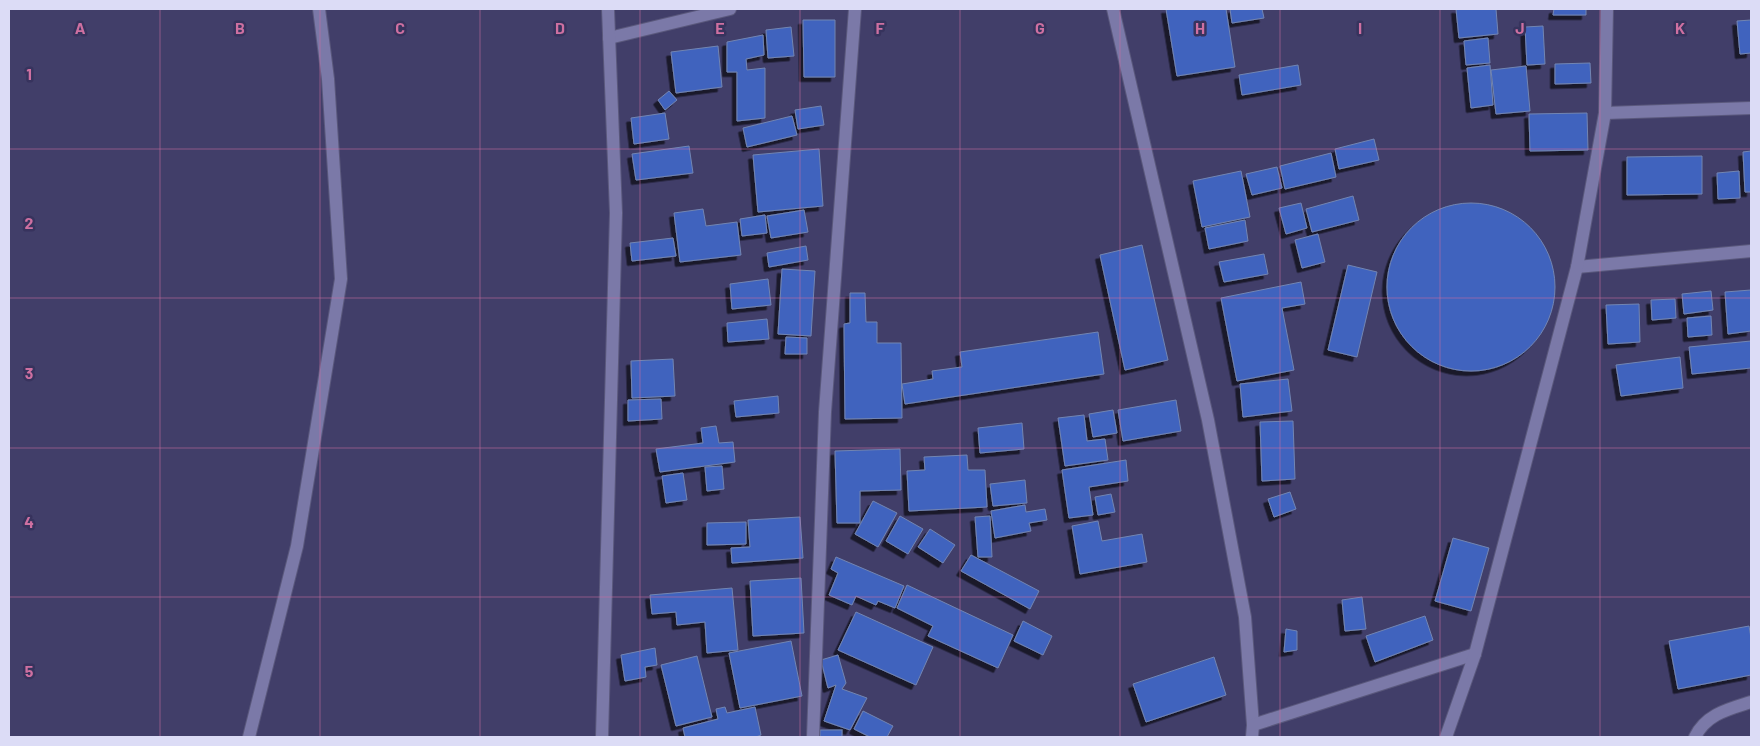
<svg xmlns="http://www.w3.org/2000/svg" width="1760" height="746" font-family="Barlow,sans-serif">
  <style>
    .building { fill: #4063be; stroke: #7285b2; filter: url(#shadow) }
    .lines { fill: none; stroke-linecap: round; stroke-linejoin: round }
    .minor-casing { stroke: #5a587c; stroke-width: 14 }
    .tertiary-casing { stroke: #5a587c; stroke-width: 14 }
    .minor { stroke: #7b79a8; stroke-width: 12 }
    .tertiary { stroke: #7b79a8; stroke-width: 12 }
    .grid { fill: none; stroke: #ce70a1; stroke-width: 1; stroke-opacity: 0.55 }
    .grid-label { font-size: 16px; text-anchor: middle; font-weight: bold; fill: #ce70a1; stroke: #37335d; stroke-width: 5; stroke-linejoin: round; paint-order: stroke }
  </style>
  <defs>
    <filter id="shadow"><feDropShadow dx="-4.5" dy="4.5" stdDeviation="0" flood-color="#0009"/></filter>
  </defs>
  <rect width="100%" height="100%" fill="#413e69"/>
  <g class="building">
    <polygon points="1166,9 1226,9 1235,67 1177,76"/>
    <polygon points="1230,9 1262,9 1264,18 1232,23"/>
    <polygon points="1456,9 1496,9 1498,34 1459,38"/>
    <polygon points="1554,9 1586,9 1586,15 1553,15"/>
    <polygon points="803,20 835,20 835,77 804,77"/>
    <polygon points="1751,20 1751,53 1740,54 1737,21"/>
    <polygon points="1543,26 1545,64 1527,65 1525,27"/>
    <polygon points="791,27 794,56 768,58 766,30"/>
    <polygon points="763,35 764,55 746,59 747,70 765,68 765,118 737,121 737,72 727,72 727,42"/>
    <polygon points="1488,38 1490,63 1466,65 1464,41"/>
    <polygon points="718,46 722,87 676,93 671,52"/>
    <polygon points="1590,63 1591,83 1555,84 1555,64"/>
    <polygon points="1298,65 1301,85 1242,95 1239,75"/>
    <polygon points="1490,65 1493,105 1471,108 1467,68"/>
    <polygon points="1526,66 1530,111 1496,114 1491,70"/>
    <polygon points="669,91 677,100 665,110 658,100"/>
    <polygon points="821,106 824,125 798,129 795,110"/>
    <polygon points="665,113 669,139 634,144 631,118"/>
    <polygon points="1587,113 1588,150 1530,151 1529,114"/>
    <polygon points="792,116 797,135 747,147 743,128"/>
    <polygon points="1374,139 1379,160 1339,169 1335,149"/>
    <polygon points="689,146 693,173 636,180 632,154"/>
    <polygon points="819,149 823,206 758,212 753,155"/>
    <polygon points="1751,151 1751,192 1745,192 1743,152"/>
    <polygon points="1331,153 1336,177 1285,189 1280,166"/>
    <polygon points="1702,156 1702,194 1627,195 1627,157"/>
    <polygon points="1277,167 1282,188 1252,195 1246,174"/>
    <polygon points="1241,171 1250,217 1202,227 1193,181"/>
    <polygon points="1739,171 1740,198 1718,199 1717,173"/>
    <polygon points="1353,196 1359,220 1312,232 1306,209"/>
    <circle cx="1471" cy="287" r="84"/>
    <polygon points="1301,203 1307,228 1286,234 1279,208"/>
    <polygon points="703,209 706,226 737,222 741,255 680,262 674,213"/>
    <polygon points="804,210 808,232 771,238 767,216"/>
    <polygon points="765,215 767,233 742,236 740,219"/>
    <polygon points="1245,220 1248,241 1209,249 1205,228"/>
    <polygon points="1318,234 1325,262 1302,268 1295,240"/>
    <polygon points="673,238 676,256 632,261 630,243"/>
    <polygon points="1142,245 1168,360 1125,370 1100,255"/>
    <polygon points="806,246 808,260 769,267 767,253"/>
    <polygon points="1264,254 1268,274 1224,282 1219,262"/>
    <polygon points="1348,265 1377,272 1357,357 1328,350"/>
    <polygon points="782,269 815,271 811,336 778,334"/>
    <polygon points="768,279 771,305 732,309 730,284"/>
    <polygon points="1301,282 1305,304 1282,308 1294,370 1237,381 1221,298"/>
    <polygon points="1751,290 1751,331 1728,334 1725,292"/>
    <polygon points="1711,291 1713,310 1684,314 1682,294"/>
    <polygon points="850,293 865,293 866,322 877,322 877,343 901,343 902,418 845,419 844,324 850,323"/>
    <polygon points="1675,299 1676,318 1652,320 1651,300"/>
    <polygon points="1639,304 1640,342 1608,344 1606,305"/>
    <polygon points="1711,316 1712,335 1688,337 1687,318"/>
    <polygon points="767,319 769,339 728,342 727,323"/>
    <polygon points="1098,332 1104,374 905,404 902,384 933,379 932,371 962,367 960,352"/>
    <polygon points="786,337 807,338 807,354 785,354"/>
    <polygon points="1751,341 1751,368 1692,374 1689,347"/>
    <polygon points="1680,357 1683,388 1621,396 1616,365"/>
    <polygon points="673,359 675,396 632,398 631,361"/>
    <polygon points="1288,379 1292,411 1243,417 1240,384"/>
    <polygon points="778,396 779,413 736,417 734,401"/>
    <polygon points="661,399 662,419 628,421 628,400"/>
    <polygon points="1176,400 1181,431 1123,441 1118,410"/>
    <polygon points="1113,410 1117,433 1093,437 1089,414"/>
    <polygon points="1084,415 1087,441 1105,439 1108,460 1065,466 1058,418"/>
    <polygon points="1293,421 1295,479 1262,481 1260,422"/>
    <polygon points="1022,423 1024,449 980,453 978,428"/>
    <polygon points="716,426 719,443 733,442 735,462 660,472 656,449 703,443 701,428"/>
    <polygon points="900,449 901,490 860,491 860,523 837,523 835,451"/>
    <polygon points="967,455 968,470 985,470 987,507 909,511 907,471 925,470 924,457"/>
    <polygon points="1126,460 1128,481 1089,487 1093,515 1069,518 1062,470"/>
    <polygon points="722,466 724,489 707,491 705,467"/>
    <polygon points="683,473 687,500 666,503 662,476"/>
    <polygon points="1025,480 1027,503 993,506 990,484"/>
    <polygon points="1290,492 1296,509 1274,517 1268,499"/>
    <polygon points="1111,494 1115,512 1098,515 1095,497"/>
    <polygon points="873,501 897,513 878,547 855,534"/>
    <polygon points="1025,505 1026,512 1045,509 1047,520 1029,523 1031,531 995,538 991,511"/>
    <polygon points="900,516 923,529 908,554 886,541"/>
    <polygon points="990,516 992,557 978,557 975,517"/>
    <polygon points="800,517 803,558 732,563 731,548 750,547 748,520"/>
    <polygon points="1098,521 1102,541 1142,534 1147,562 1080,574 1072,526"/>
    <polygon points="746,522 746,544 707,545 707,523"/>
    <polygon points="930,529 955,545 943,563 918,547"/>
    <polygon points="1453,538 1489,548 1471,611 1435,601"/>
    <polygon points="971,555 1039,591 1030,609 961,571"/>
    <polygon points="836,557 904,586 895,608 878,601 876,605 856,596 852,605 829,595 838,573 831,569"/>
    <polygon points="801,578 804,633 753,636 750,581"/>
    <polygon points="907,585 1013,635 998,668 928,636 933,626 897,608"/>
    <polygon points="732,588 738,650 707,653 705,622 677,625 676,612 652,614 650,595"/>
    <polygon points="1362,597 1366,629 1345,631 1342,600"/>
    <polygon points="856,612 933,647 916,685 838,650"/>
    <polygon points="1425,616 1433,640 1375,662 1366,636"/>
    <polygon points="1023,621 1052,636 1043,655 1014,641"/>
    <polygon points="1749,626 1751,638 1751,675 1678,689 1669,641"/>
    <polygon points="1286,629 1297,631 1297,650 1284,652"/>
    <polygon points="791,641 802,696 740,708 729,653"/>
    <polygon points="655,648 657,665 645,667 646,677 625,681 621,655"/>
    <polygon points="838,655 846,683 842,689 867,698 850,730 824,721 836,685 828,688 821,660"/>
    <polygon points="697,656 712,717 676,726 661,665"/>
    <polygon points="1214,657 1226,695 1146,722 1133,684"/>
    <polygon points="725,707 727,713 755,707 761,735 756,737 685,737 683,728 718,719 716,709"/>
    <polygon points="863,711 893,726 887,737 870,737 854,729"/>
    <rect x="820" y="730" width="22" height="7"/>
  </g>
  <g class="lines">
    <defs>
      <g id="minor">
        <polyline points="1113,9 1208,420 1245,617 1253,725 1252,737"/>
        <polyline points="609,38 730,9"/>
        <polyline points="1605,113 1751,108"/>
        <polyline points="1577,267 1751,251"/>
        <polyline points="1253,725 1475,654"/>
        <polyline points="249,737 297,546 341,279 328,79 319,9"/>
        <polyline points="602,737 616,213 608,9"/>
        <polyline points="813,737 825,412 855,9"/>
        <path d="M1695,737C1706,714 1729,709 1751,702"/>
      </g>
      <polyline id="tertiary" points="1446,737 1475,654 1577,267 1605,113 1607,9"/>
    </defs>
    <use href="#minor" class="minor-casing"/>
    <use href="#tertiary" class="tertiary-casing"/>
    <use href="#minor" class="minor"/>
    <use href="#tertiary" class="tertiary"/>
  </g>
  <path class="grid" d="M160,9V737M320,9V737M480,9V737M640,9V737M800,9V737M960,9V737M1120,9V737M1280,9V737M1440,9V737M1600,9V737M9,149H1751M9,298H1751M9,448H1751M9,597H1751"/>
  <g class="grid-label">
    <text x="80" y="34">A</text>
    <text x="240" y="34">B</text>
    <text x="400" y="34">C</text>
    <text x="560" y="34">D</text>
    <text x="720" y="34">E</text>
    <text x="880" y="34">F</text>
    <text x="1040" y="34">G</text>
    <text x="1200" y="34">H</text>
    <text x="1360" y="34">I</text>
    <text x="1520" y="34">J</text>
    <text x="1680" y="34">K</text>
    <text x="29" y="80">1</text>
    <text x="29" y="229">2</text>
    <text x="29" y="379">3</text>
    <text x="29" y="528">4</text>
    <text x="29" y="677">5</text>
  </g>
  <rect width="1760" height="746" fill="none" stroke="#dcdcf6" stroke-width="20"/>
</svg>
